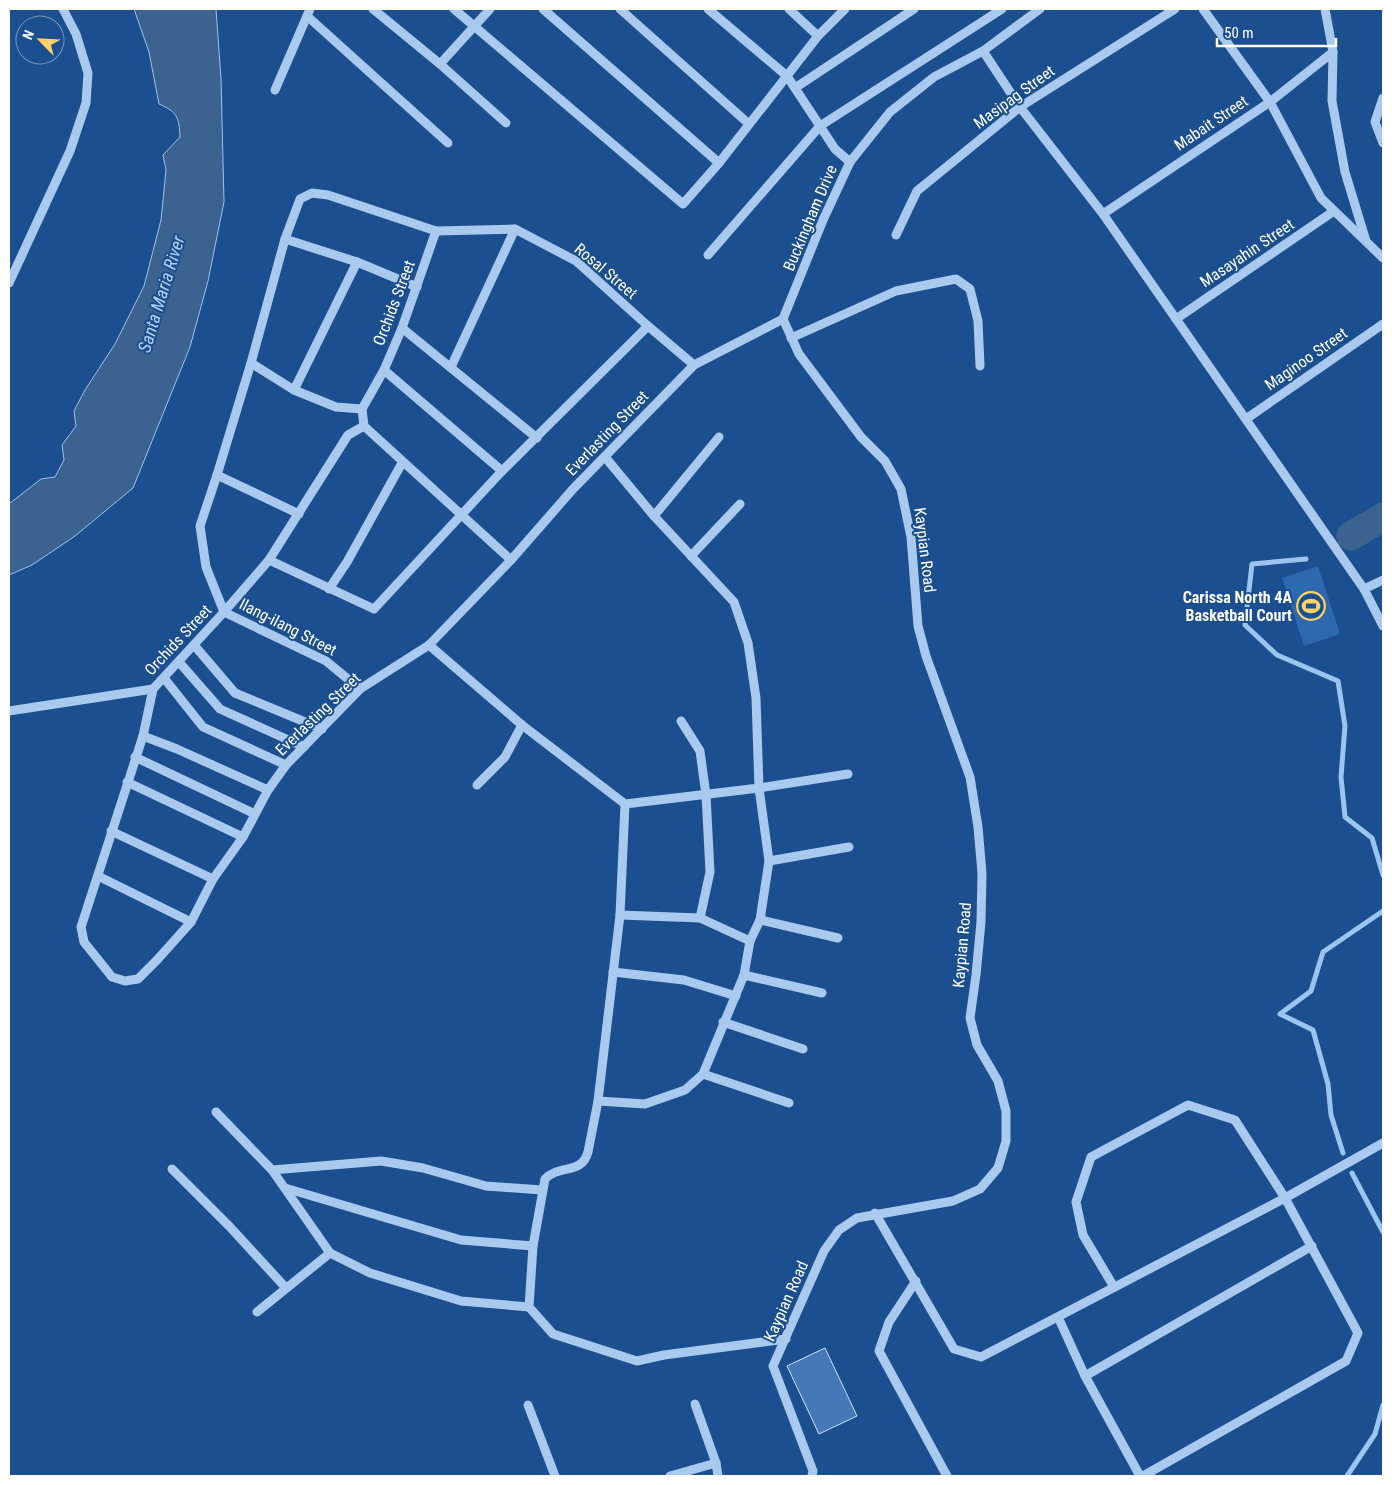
<svg xmlns="http://www.w3.org/2000/svg" width="1392" height="1485" font-family="'Roboto Condensed',sans-serif">
  <style>
    .green { fill: #2e69ad }
    .water { fill: #3c6290; stroke: #9cc4f0 }
    .lines { fill: none; stroke-linecap: round; stroke-linejoin: round }
    .stream { stroke: #9cc4f0; stroke-width: 5 }
    .river { stroke: #3c6290; stroke-width: 29 }
    .building { fill: #4478b7; stroke: #cfe3fa }
    .minor { stroke: #a9c9ee; stroke-width: 9 }
    .labels { text-anchor: middle; dominant-baseline: central; stroke-width: 4; stroke-linejoin: round; paint-order: stroke }
    .street-label { font-size: 16px; fill: #fff; stroke: #1b4f8f }
    .poi-label { font-size: 16px; font-weight: bold; fill: #fff; stroke: #1b4f8f; text-anchor: end }
    .water-label { font-size: 18px; font-style: italic; fill: #b5d3f5; stroke: #1b4f8f }
  </style>
  <rect width="100%" height="100%" fill="#1b4f8f"/>
  <polygon class="green" points="1318,566 1340,634 1304,646 1282,578"/>
  <path class="water" d="M134,9H216L221,79L224,202L208,281L190,347L133,488L75,536L32,565L9,575V504L41,479L55,477L64,460L62,445L76,426L74,411L85,390L115,344L144,286L161,220L166,170L163,155L180,137C179,118 178,112 159,104L149,52Z"/>
  <g class="lines">
    <g class="stream">
      <polyline points="1306,559 1252,564 1245,625 1277,655 1338,681 1345,726 1341,777 1345,817 1372,838 1383,875"/>
      <polyline points="1343,1153 1331,1115 1328,1084 1313,1030 1280,1014 1311,991 1323,952 1383,911"/>
      <polyline points="1352,1173 1383,1232"/>
      <polyline points="1347,1476 1375,1434 1383,1405"/>
    </g>
    <polyline class="river" points="1351,536 1383,517"/>
  </g>
  <polygon class="building" points="825,1348 857,1416 819,1434 787,1366"/>
  <g class="lines">
    <g class="minor">
      <polyline points="373,9 440,64 506,123"/>
      <polyline points="454,9 683,204 719,163 818,36 845,9"/>
      <polyline points="543,9 719,163"/>
      <polyline points="620,9 749,124"/>
      <polyline points="708,9 787,76 835,149 850,162"/>
      <polyline points="789,9 818,36"/>
      <polyline points="1203,9 1270,102 1321,198 1383,258"/>
      <polyline points="1325,9 1333,52 1332,101 1345,172 1366,241"/>
      <polyline points="307,16 448,143"/>
      <polyline points="983,51 1020,107 1103,214 1364,589 1383,626"/>
      <polyline points="440,64 490,9"/>
      <polyline points="795,88 914,9"/>
      <polyline points="275,90 310,9"/>
      <polyline points="1383,98 1375,122 1383,143"/>
      <polyline points="1103,214 1270,102 1333,52"/>
      <polyline points="896,235 917,191 1020,107 1175,9"/>
      <polyline points="285,239 357,262 417,287"/>
      <polyline points="708,255 820,126 1002,9"/>
      <polyline points="9,283 70,151 86,103 88,73 76,34 63,9"/>
      <polyline points="783,319 799,354 861,437 885,461 901,489 911,537 918,626 926,656 970,777 978,827 982,873 981,922 976,975 970,1018 977,1045 998,1081 1006,1111 1006,1141 998,1168 980,1189 953,1201 857,1218 839,1230 824,1251 773,1366 813,1471 812,1476"/>
      <polyline points="783,319 823,220 850,162 890,112 934,77 983,51 1040,9"/>
      <polyline points="1176,319 1334,211"/>
      <polyline points="402,328 537,438"/>
      <polyline points="791,338 896,291 956,279 970,289 978,321 980,366"/>
      <polyline points="251,363 294,390 336,407 362,409"/>
      <polyline points="451,367 515,229"/>
      <polyline points="384,370 502,471"/>
      <polyline points="294,390 357,262"/>
      <polyline points="362,409 364,426 511,560"/>
      <polyline points="362,409 384,370 402,328 436,231"/>
      <polyline points="1246,419 1383,324"/>
      <polyline points="364,426 348,435 269,560 224,612 153,689 143,736 81,927 84,942 112,977 125,981 138,979 157,960 191,922 213,879 243,837 268,790 286,765 360,689 429,645 511,560 573,489 694,365 783,319"/>
      <polyline points="217,475 299,514"/>
      <polyline points="654,516 719,437"/>
      <polyline points="691,556 740,504"/>
      <polyline points="269,560 374,609 502,471 648,326"/>
      <polyline points="329,589 347,562 402,463"/>
      <polyline points="1364,589 1383,580"/>
      <polyline points="194,645 235,693 322,729"/>
      <polyline points="179,662 220,709 304,747"/>
      <polyline points="164,678 203,727 286,765"/>
      <polyline points="360,689 326,661 224,612 206,567 200,526 217,475 251,363 285,239 300,199 312,193 328,195 436,231 515,229 576,261 648,326 694,365"/>
      <polyline points="9,711 153,689"/>
      <polyline points="681,721 700,751 706,795 710,872 700,918"/>
      <polyline points="143,736 177,749 268,790"/>
      <polyline points="135,757 255,814"/>
      <polyline points="127,782 243,837"/>
      <polyline points="477,785 505,757 522,725"/>
      <polyline points="625,804 759,788 848,774"/>
      <polyline points="111,831 213,879"/>
      <polyline points="769,861 849,847"/>
      <polyline points="98,876 191,922"/>
      <polyline points="620,915 700,918 750,941"/>
      <polyline points="760,920 838,938"/>
      <polyline points="613,972 684,980 736,996"/>
      <polyline points="744,975 822,993"/>
      <polyline points="723,1022 803,1049"/>
      <polyline points="703,1074 789,1103"/>
      <polyline points="598,1101 645,1104 685,1090 703,1074 744,975 750,941 760,920 769,861 759,788 756,698 748,643 734,602 654,516 605,457"/>
      <polyline points="216,1112 272,1170 330,1253"/>
      <polyline points="172,1169 230,1227 286,1288"/>
      <polyline points="272,1170 381,1161 423,1168 486,1186 542,1190"/>
      <polyline points="285,1188 461,1240 533,1246"/>
      <polyline points="875,1213 954,1349 981,1357 1285,1198 1383,1143"/>
      <polyline points="916,1281 889,1322 879,1351 947,1476"/>
      <polyline points="1114,1287 1083,1235 1076,1202 1091,1157 1188,1105 1235,1120 1285,1198 1358,1333 1346,1361 1143,1476"/>
      <polyline points="529,1307 553,1334 637,1361 664,1355 786,1339"/>
      <path d="M257,1312L330,1253L370,1273L461,1301L529,1307L533,1246L545,1179C559,1164 582,1175 588,1152L598,1101L620,915L625,804L522,725L429,645"/>
      <polyline points="1058,1317 1085,1376 1140,1476"/>
      <polyline points="1085,1376 1312,1246"/>
      <polyline points="695,1404 716,1463 718,1476"/>
      <polyline points="528,1405 555,1476"/>
      <polyline points="670,1476 716,1463"/>
    </g>
  </g>
  <defs>
    <symbol id="stadium-ring" viewBox="-11 -11 22 22"><circle r="9.5" fill="#1b4f8f" stroke="#ffd166" stroke-width="1.5"/><path d="M0-5a6.5 5 0 1 0 0 10a6.5 5 0 1 0 0-10ZM-3.5-1.8h7v3.6h-7Z" fill="#ffd166"/></symbol>
  </defs>
  <g fill-rule="evenodd">
    <use href="#stadium-ring" x="1295" y="590" width="32" height="32"/>
  </g>
  <g class="labels">
    <g class="street-label">
      <text transform="translate(1014 97) rotate(-36)">Masipag Street</text>
      <text transform="translate(1211 123) rotate(-34)">Mabait Street</text>
      <text transform="translate(810 218) rotate(-67)">Buckingham Drive</text>
      <text transform="translate(1247 253) rotate(-34)">Masayahin Street</text>
      <text transform="translate(606 271) rotate(40)">Rosal Street</text>
      <text transform="translate(394 303) rotate(-69)">Orchids Street</text>
      <text transform="translate(1306 359) rotate(-35)">Maginoo Street</text>
      <text transform="translate(607 433) rotate(-46)">Everlasting Street</text>
      <text transform="translate(925 550) rotate(83)">Kaypian Road</text>
      <text transform="translate(288 627) rotate(27)">Ilang-ilang Street</text>
      <text transform="translate(178 640) rotate(-47)">Orchids Street</text>
      <text transform="translate(318 714) rotate(-44)">Everlasting Street</text>
      <text transform="translate(962 945) rotate(-85)">Kaypian Road</text>
      <text transform="translate(786 1301) rotate(-66)">Kaypian Road</text>
    </g>
    <g class="poi-label">
      <text x="1292" y="597">Carissa North 4A<tspan x="1292" dy="18">Basketball Court</tspan></text>
    </g>
    <g class="water-label">
      <text transform="translate(161 294) rotate(-73)">Santa Maria River</text>
    </g>
  </g>
  <rect width="1392" height="1485" fill="none" stroke="#ffffff" stroke-width="20"/>
  <g transform="translate(40 40) rotate(294)"><circle r="24" fill="#1b4f8f" stroke="#7695bc"/>
  <path d="M0-4L9 19L0 12L-9 19Z" fill="#ffd166"/>
  <text y="-8" font-size="14" font-weight="bold" text-anchor="middle" fill="#ffffff">N</text>
  </g>
  <path d="M1217 38v8h119v-8" fill="none" stroke="#ffffff" stroke-width="2.5"/>
  <text x="1224" y="38" font-size="15" fill="#ffffff" stroke="#1b4f8f" stroke-width="4" paint-order="stroke">50 m</text>
</svg>
